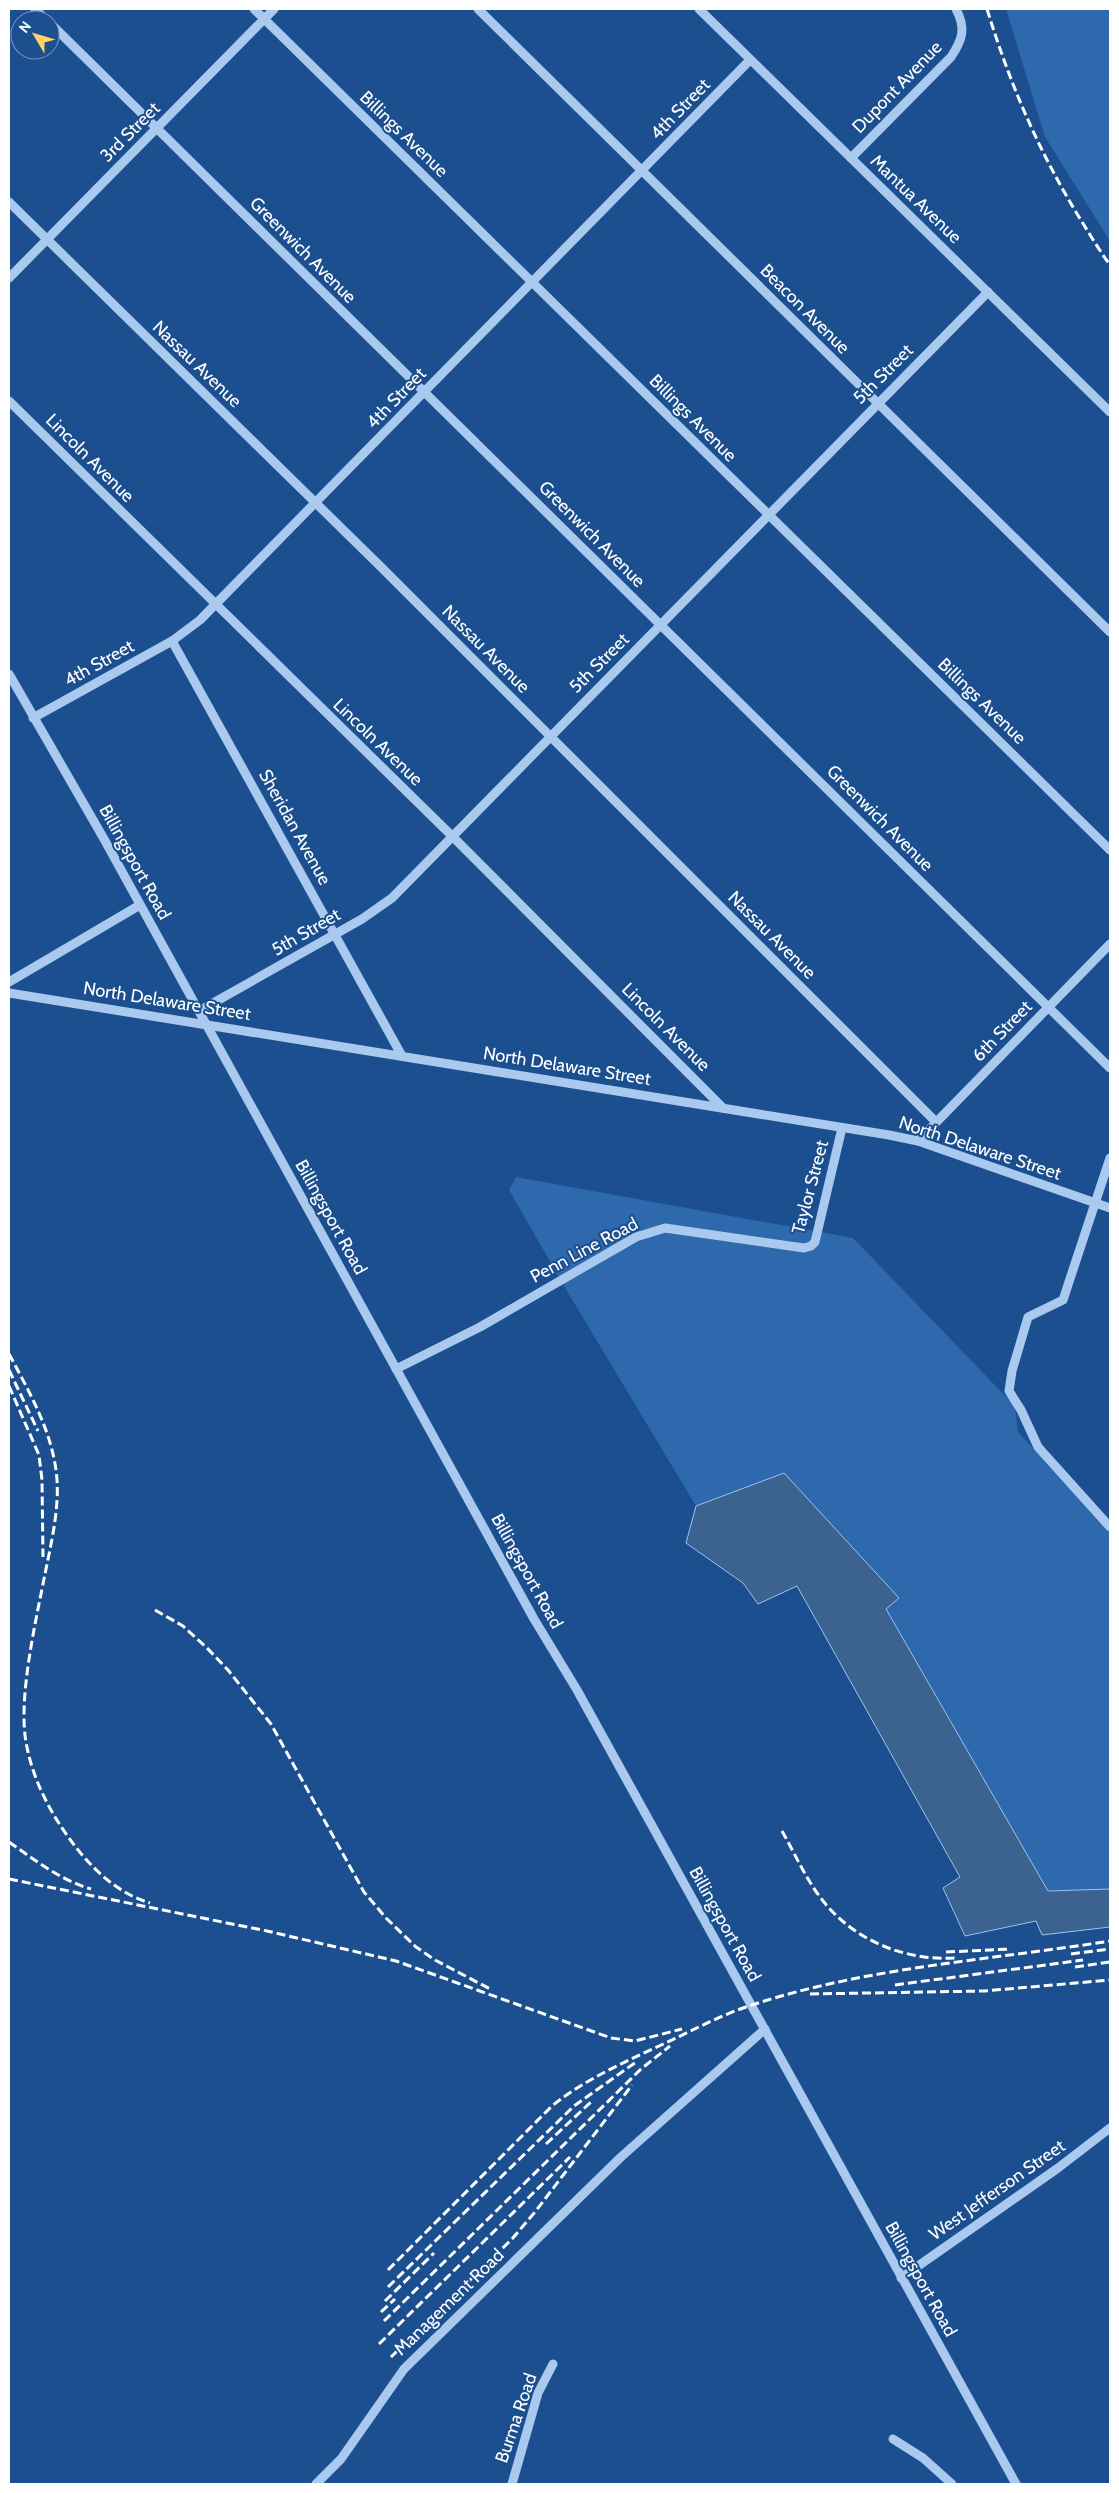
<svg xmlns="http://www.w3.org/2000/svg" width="1119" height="2493" font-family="Cabin,sans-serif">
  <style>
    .green { fill: #2e69ad }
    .water { fill: #3c6290; stroke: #9cc4f0 }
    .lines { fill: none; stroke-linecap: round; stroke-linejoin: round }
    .minor { stroke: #a9c9ee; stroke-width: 9 }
    .rail { stroke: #fff; stroke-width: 3; stroke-dasharray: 9 4; stroke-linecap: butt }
    .labels { text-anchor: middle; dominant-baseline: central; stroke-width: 4; stroke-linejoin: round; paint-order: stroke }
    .street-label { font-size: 18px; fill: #fff; stroke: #1b4f8f }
  </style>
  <rect width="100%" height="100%" fill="#1b4f8f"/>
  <g class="green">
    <polygon points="1006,9 1110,9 1110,241 1045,137"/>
    <polygon points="516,1177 853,1238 1015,1406 1018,1432 1110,1530 1110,1889 1048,1891 886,1609 898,1598 784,1473 696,1506 567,1291 509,1190"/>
  </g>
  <polygon class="water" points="784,1473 899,1598 886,1609 1048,1891 1110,1889 1110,1927 1042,1935 1036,1921 965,1936 943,1888 960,1877 797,1586 758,1604 743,1583 686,1543 696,1506"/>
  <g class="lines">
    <g class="minor">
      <polyline points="35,9 46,20"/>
      <polyline points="254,9 1110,850"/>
      <polyline points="478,9 1110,632"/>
      <polyline points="699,9 1110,412"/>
      <polyline points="50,23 1110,1068"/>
      <path d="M851,158L951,57C963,39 966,28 956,9"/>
      <polyline points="9,202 380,566 936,1122"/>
      <polyline points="9,278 274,9"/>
      <polyline points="9,401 452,836 723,1108"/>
      <polyline points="172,641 402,1056"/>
      <polyline points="9,674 104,839 534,1619 577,1690 1016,2484"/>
      <polyline points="33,718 172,641 200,620 750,60"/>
      <polyline points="9,982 140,905"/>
      <polyline points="9,993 889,1135 918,1141 1110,1208"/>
      <polyline points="199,1011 362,919 392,898 988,292"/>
      <polyline points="918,1141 1110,944"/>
      <polyline points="1110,1158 1063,1300 1028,1317 1012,1371 1009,1391 1021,1410 1038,1447 1110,1527"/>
      <polyline points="396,1369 480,1327 636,1237 665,1228 804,1248 811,1246 815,1242 842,1128"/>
      <polyline points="901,2278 1058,2168 1110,2128"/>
      <polyline points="893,2439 923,2458 952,2484"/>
      <polyline points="316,2484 341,2459 404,2369 621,2157 765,2029"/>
      <polyline points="512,2484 538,2393 553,2364"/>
    </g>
    <g class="rail">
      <path d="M987,9C1010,84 1038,150 1079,217C1089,233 1099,250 1110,265"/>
      <path d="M9,1354C30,1393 54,1435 57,1480C59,1511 51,1544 45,1574C36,1620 18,1697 26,1742C32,1777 48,1809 69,1838C89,1866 116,1893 150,1903"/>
      <polyline points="9,1370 38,1431"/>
      <polyline points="9,1386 39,1455 42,1480 43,1557"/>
      <polyline points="155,1610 183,1626 207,1648 228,1670 271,1724 364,1892 386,1918 416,1947 435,1960 492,1990"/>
      <path d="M782,1831C794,1852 805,1877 820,1897C851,1939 903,1961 955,1958"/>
      <path d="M9,1842C35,1860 60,1880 91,1889"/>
      <polyline points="9,1879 267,1931 396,1961 611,2038 635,2041 682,2029"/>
      <polyline points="946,1952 1011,1949"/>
      <polyline points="1071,1954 1110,1949"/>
      <polyline points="1075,1967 1110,1962"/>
      <polyline points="895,1985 1083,1960"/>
      <polyline points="810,1994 984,1991 1110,1980"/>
      <polyline points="546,2144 592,2101"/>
      <path d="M388,2270L553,2105C585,2080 622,2063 659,2046C690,2032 720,2015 752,2005C867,1967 991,1960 1110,1941"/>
      <polyline points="388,2287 574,2106 636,2062"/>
      <polyline points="385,2301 434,2253"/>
      <polyline points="381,2312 395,2299"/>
      <polyline points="384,2321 641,2069 670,2046"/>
      <polyline points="379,2344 570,2157"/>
      <polyline points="391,2357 512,2239 535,2212 632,2085"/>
    </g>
  </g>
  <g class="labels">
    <g class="street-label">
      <text transform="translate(897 87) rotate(-46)">Dupont Avenue</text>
      <text transform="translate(680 109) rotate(-46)">4th Street</text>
      <text transform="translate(130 132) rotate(-45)">3rd Street</text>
      <text transform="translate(404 134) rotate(44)">Billings Avenue</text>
      <text transform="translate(916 199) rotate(44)">Mantua Avenue</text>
      <text transform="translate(303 250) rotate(45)">Greenwich Avenue</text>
      <text transform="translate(805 309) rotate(45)">Beacon Avenue</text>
      <text transform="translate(197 364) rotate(44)">Nassau Avenue</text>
      <text transform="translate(883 374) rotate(-45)">5th Street</text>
      <text transform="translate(396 398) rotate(-46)">4th Street</text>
      <text transform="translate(693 418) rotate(45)">Billings Avenue</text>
      <text transform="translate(90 458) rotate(45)">Lincoln Avenue</text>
      <text transform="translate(592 534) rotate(45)">Greenwich Avenue</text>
      <text transform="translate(486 649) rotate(45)">Nassau Avenue</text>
      <text transform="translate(99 663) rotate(-29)">4th Street</text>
      <text transform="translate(599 663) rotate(-45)">5th Street</text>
      <text transform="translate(982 701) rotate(44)">Billings Avenue</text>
      <text transform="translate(378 742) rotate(44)">Lincoln Avenue</text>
      <text transform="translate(880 818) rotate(45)">Greenwich Avenue</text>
      <text transform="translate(295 827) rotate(61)">Sheridan Avenue</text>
      <text transform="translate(135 862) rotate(61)">Billingsport Road</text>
      <text transform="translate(306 932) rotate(-30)">5th Street</text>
      <text transform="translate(772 935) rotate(45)">Nassau Avenue</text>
      <text transform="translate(167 1001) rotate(9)">North Delaware Street</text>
      <text transform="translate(666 1027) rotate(45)">Lincoln Avenue</text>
      <text transform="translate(1002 1031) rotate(-46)">6th Street</text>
      <text transform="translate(567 1066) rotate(9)">North Delaware Street</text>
      <text transform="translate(980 1148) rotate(18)">North Delaware Street</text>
      <text transform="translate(810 1187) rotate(-75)">Taylor Street</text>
      <text transform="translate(331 1217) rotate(61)">Billingsport Road</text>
      <text transform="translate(584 1250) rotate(-28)">Penn Line Road</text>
      <text transform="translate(527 1571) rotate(61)">Billingsport Road</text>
      <text transform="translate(725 1924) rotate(61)">Billingsport Road</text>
      <text transform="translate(997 2190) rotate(-35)">West Jefferson Street</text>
      <text transform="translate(921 2279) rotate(61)">Billingsport Road</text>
      <text transform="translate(449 2302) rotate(-44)">Management Road</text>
      <text transform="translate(516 2418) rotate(-71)">Burma Road</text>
    </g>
  </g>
  <rect width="1119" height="2493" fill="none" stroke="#ffffff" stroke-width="20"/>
  <g transform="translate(35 35) rotate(308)"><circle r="24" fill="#1b4f8f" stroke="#7695bc"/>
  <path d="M0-4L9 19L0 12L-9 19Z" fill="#ffd166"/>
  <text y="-8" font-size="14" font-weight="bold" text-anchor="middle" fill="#ffffff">N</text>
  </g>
</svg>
